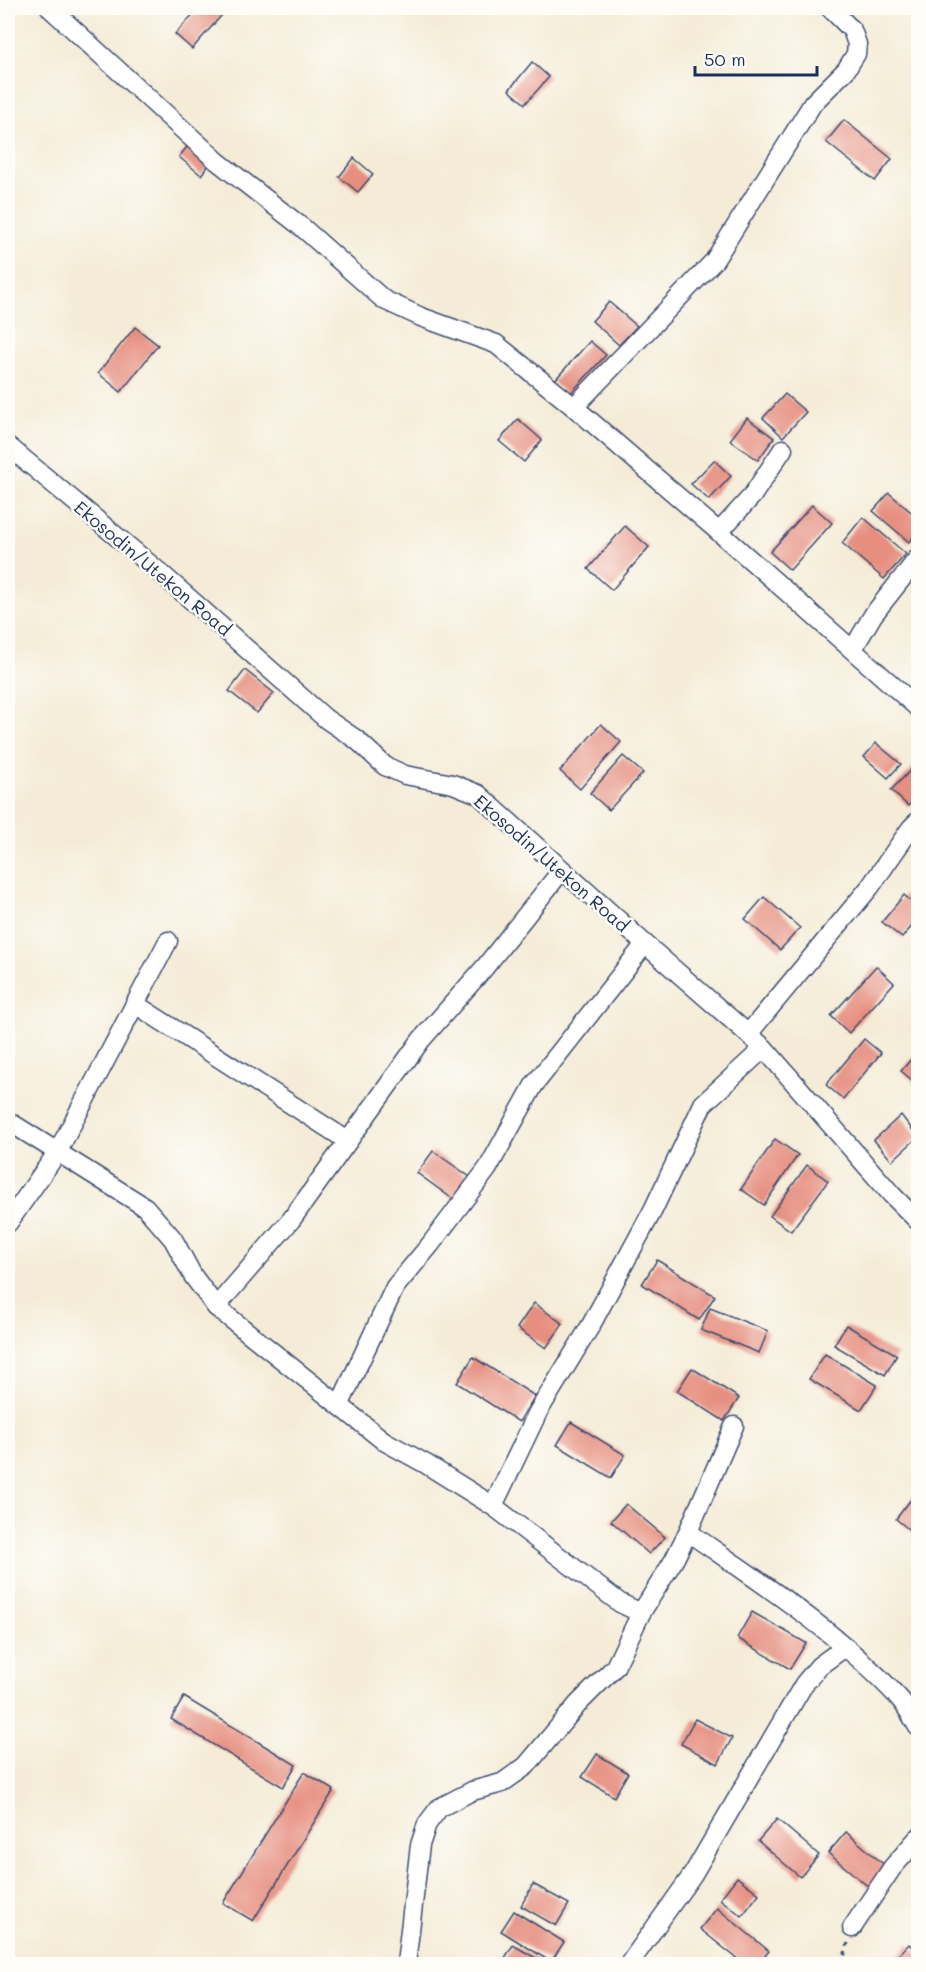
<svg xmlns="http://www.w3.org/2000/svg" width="926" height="1972" font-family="Mali,sans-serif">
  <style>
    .building { fill: #e68e7f }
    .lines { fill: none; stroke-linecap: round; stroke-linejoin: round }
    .street-casing { stroke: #3c4b70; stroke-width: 21 }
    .path { stroke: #3c4b70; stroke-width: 3; stroke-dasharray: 4.5 4.5; stroke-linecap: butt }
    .street { stroke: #fff; stroke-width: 18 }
    .labels { text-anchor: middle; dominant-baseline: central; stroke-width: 5; stroke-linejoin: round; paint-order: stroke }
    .street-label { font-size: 18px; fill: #1b2f5e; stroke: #fdfcf7 }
  </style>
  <rect width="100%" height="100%" fill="#fdfcf7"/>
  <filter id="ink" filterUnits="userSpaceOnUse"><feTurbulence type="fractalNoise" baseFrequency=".0167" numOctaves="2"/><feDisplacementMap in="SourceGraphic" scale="12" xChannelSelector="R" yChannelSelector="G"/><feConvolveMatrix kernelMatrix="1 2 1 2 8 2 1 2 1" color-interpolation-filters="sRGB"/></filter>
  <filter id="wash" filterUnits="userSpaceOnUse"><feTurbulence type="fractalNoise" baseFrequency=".008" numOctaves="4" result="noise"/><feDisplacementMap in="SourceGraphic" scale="24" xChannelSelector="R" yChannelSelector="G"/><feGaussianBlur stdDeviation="1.35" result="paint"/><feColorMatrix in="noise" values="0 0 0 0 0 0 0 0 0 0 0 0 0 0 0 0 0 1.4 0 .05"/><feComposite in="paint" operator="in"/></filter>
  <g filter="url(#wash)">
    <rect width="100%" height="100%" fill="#f4ecd7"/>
    <g id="blocks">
      <g class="building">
        <polygon points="199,8 228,8 192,49 175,34"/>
        <polygon points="532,62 549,77 525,104 509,90"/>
        <polygon points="844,120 892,159 875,181 826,142"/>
        <polygon points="190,143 212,161 201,175 179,157"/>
        <polygon points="354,158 373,174 358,192 339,177"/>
        <polygon points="609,302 637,326 619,345 592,321"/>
        <polygon points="135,327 158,345 121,392 98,373"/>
        <polygon points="590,341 606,355 568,396 553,382"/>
        <polygon points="785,394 806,412 783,437 763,418"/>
        <polygon points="747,418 774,438 758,460 730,440"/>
        <polygon points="518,419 542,440 524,462 499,441"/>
        <polygon points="714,460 731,476 709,500 691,484"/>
        <polygon points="889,493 918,518 918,531 909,542 873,511"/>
        <polygon points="812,505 832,523 790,570 770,552"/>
        <polygon points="863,517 906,554 884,579 842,543"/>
        <polygon points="625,526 649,547 612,590 588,569"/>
        <polygon points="245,670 274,693 257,713 229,691"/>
        <polygon points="601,724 621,742 580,789 560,771"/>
        <polygon points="876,743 901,764 888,778 864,757"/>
        <polygon points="623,756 643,773 609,810 590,793"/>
        <polygon points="915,766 918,770 918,796 908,806 891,790"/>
        <polygon points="904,895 918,907 918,919 902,938 882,922"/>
        <polygon points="764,897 800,928 780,950 745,919"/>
        <polygon points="876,966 894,983 849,1033 831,1016"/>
        <polygon points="864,1039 881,1053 843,1099 826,1085"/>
        <polygon points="918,1051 918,1085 901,1071"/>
        <polygon points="901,1115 918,1137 892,1161 874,1140"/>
        <polygon points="775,1139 798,1155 764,1205 741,1189"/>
        <polygon points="433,1151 470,1177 454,1200 417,1173"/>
        <polygon points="807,1165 828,1181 791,1231 770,1216"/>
        <polygon points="657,1260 715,1296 699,1320 642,1284"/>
        <polygon points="534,1303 563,1324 546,1348 517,1328"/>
        <polygon points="710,1308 768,1331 759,1353 701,1330"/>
        <polygon points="846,1325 897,1355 885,1375 834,1345"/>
        <polygon points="825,1354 877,1385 861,1410 809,1379"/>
        <polygon points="473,1357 535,1396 519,1422 457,1383"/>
        <polygon points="692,1368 739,1398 724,1421 677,1391"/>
        <polygon points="571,1422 625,1455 611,1478 557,1445"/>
        <polygon points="915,1494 918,1497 918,1537 896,1519"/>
        <polygon points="626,1504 665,1537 649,1554 611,1521"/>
        <polygon points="752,1612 806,1643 790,1669 737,1638"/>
        <polygon points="184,1697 296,1765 283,1787 171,1719"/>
        <polygon points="695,1719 732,1738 718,1764 681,1744"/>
        <polygon points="597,1754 628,1773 614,1797 582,1777"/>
        <polygon points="304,1772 334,1790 253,1921 223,1903"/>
        <polygon points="777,1819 819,1855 800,1877 758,1841"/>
        <polygon points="846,1832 888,1868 871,1889 828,1853"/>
        <polygon points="737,1877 759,1894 742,1916 720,1899"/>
        <polygon points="533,1884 569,1904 556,1926 521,1906"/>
        <polygon points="717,1908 769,1951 758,1964 744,1964 700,1929"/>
        <polygon points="514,1911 564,1942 551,1962 501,1931"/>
        <polygon points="909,1944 918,1953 918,1964 890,1964"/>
        <polygon points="513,1945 546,1964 501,1964"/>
      </g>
    </g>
  </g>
  <g filter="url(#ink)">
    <use href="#blocks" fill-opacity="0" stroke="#3c4b70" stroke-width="1.5"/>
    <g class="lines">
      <defs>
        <g id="street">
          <polyline points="50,8 217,161 303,228 384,300 421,317 496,344 574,407 719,532 918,708"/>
          <polyline points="574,407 714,261 813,103 846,70 856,54 857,44 852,30 830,8"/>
          <polyline points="8,446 164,576 326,719 357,740 385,766 405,775 453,784 478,794 645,944 764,1048 892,1195 918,1221"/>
          <polyline points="719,532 752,496 783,449"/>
          <polyline points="853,649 873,615 918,558"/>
          <polyline points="135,1004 348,1141"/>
          <polyline points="748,1034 870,887 911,828 918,821"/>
          <polyline points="8,1121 145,1207 173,1239 193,1276 216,1307 384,1441 426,1464 493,1506 620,1603 641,1613"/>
          <polyline points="8,1223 57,1153 168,941"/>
          <polyline points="216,1307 291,1220 421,1040 485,967 562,870"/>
          <polyline points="340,1404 395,1287 430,1245 488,1168 534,1085 645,944"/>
          <polyline points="493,1506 538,1412 591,1325 653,1210 703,1104 764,1048"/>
          <path d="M688,1532C760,1582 838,1632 898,1697C906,1705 912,1717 918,1727"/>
          <polyline points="852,1928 892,1868 918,1838"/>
          <polyline points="406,1964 420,1845 427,1824 439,1808 472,1791 502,1783 526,1766 578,1704 615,1667 641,1613 674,1560 688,1532 734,1426"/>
          <polyline points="629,1964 693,1874 804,1684 819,1666 845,1647"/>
        </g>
      </defs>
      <use href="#street" class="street-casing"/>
      <polyline class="path" points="842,1964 848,1943"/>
      <use href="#street" class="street"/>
    </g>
  </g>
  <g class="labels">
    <g class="street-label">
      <text transform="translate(153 568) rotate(40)">Ekosodin/Utekon Road</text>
      <text transform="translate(552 863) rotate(41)">Ekosodin/Utekon Road</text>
    </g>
  </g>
  <rect width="926" height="1972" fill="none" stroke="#fdfcf7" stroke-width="30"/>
  <path d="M695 66v9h122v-9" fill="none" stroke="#1b2f5e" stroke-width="3"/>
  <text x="704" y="66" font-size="18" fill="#1b2f5e" stroke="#fdfcf7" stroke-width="4.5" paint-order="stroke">50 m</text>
</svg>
